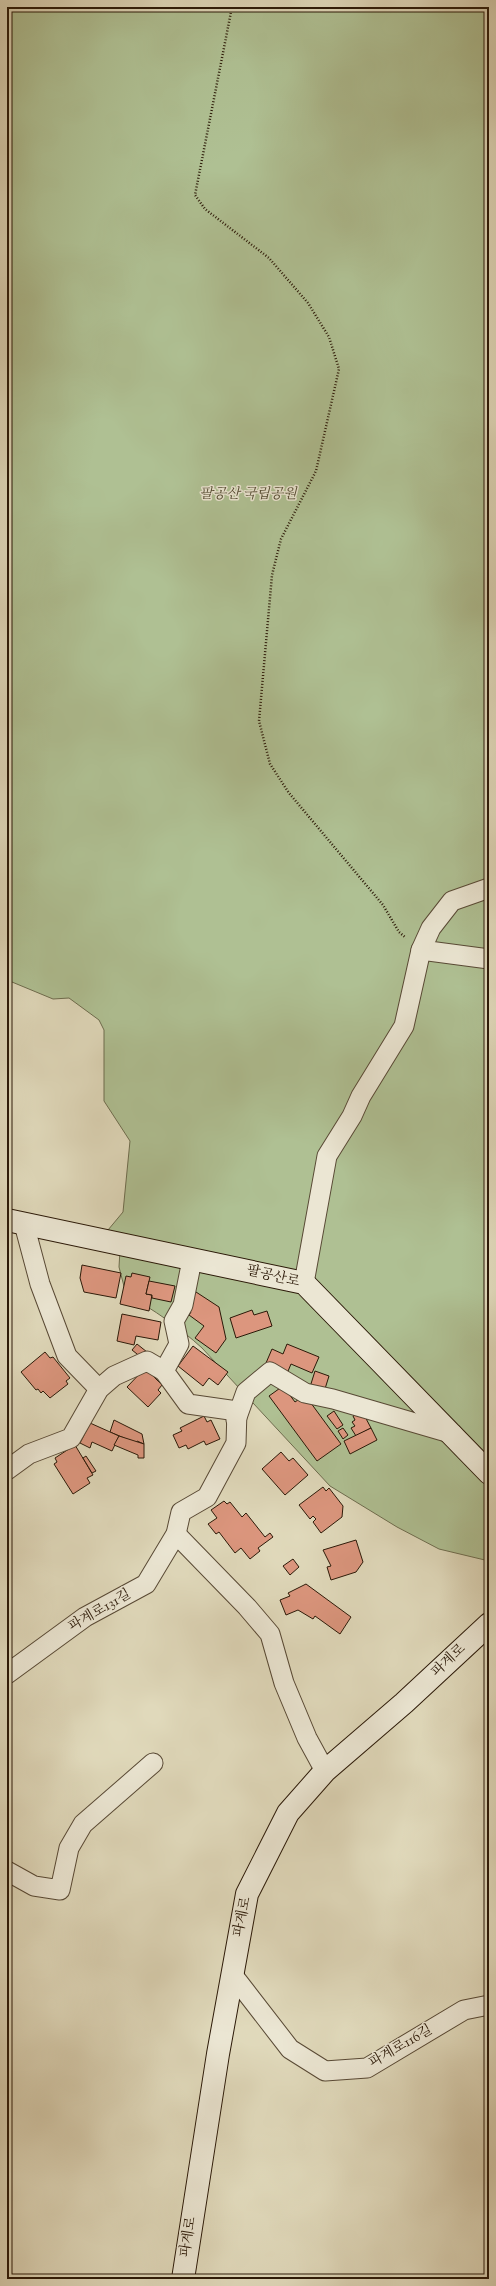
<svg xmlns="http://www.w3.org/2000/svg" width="496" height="2286" font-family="'Sorts Mill Goudy','Noto Serif KR',serif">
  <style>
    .green { fill: #afc093; stroke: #6d6c4e }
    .building { fill: #dc967e; stroke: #2b1908 }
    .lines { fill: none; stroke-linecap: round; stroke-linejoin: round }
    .street-casing { stroke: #584935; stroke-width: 21 }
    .secondary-casing { stroke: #2b1908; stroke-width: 24 }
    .path { stroke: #2b1908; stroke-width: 2.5; stroke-dasharray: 1 2; stroke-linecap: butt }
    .street { stroke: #ebe6d3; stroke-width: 19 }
    .secondary { stroke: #ebe6d3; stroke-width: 22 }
    .labels { text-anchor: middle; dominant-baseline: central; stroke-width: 3; stroke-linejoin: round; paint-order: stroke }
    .park-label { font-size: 14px; font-style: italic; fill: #534b32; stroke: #ebe6d3 }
    .street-label { font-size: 14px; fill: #2b1908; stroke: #ebe6d3 }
  </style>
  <rect width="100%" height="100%" fill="#e0d9bb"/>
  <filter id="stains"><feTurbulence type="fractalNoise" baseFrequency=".005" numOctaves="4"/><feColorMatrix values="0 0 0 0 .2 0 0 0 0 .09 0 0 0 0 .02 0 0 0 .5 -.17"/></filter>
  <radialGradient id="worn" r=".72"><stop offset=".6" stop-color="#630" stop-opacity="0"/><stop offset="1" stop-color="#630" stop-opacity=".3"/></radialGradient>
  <path class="green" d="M7,7H489V1561L439,1549L397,1527L330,1486L202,1348C179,1327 154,1310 126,1294L119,1267L120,1250L108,1230L123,1212L130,1141L104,1101V1030L99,1020L69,998L53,999L12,982L7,987Z"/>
  <g class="building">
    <polygon points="82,1265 121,1273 116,1298 84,1292 80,1278"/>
    <polygon points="132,1273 150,1277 146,1294 152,1295 149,1311 120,1304 126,1276 131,1277"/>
    <polygon points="149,1281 175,1286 171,1302 152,1298 152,1295 146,1294"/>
    <polygon points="196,1292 219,1307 226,1339 216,1353 195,1338 204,1326 189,1315 191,1312 185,1309"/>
    <polygon points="252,1310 254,1315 267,1311 272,1326 236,1338 230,1318"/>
    <polygon points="122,1314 161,1322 158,1340 136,1336 134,1345 117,1341"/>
    <polygon points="137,1344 147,1352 142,1358 132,1350"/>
    <polygon points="287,1344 319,1357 312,1373 291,1364 286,1376 275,1371 266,1363 272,1349 283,1354"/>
    <polygon points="193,1346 228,1372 218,1385 209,1378 203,1386 178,1366"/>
    <polygon points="45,1352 50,1358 53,1357 70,1378 66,1381 68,1384 50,1398 43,1391 41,1393 38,1389 36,1390 21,1372"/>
    <polygon points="147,1366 152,1375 162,1385 158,1390 161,1393 148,1407 127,1387"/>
    <polygon points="315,1371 329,1376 324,1392 310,1387"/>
    <polygon points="283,1386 295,1402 305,1395 341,1444 317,1461 269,1396"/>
    <polygon points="334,1411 343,1425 337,1429 327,1416"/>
    <polygon points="362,1411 371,1428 356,1436 351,1428 355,1426 352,1422 355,1420 353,1416"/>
    <polygon points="204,1416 207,1422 211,1420 220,1439 206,1445 204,1441 188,1449 186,1445 179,1448 173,1435 182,1431 180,1428"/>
    <polygon points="114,1420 142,1434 144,1444 137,1441 136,1443 110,1432"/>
    <polygon points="90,1423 119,1436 112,1451 92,1442 90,1448 80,1443"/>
    <polygon points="343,1428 348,1435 343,1439 338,1431"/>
    <polygon points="371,1428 377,1440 350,1454 344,1441"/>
    <polygon points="119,1436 144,1444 144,1458 138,1458 138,1455 114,1445"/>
    <polygon points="75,1445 93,1475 87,1478 90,1483 73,1494 54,1464 57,1462 55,1458"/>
    <polygon points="281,1452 289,1461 293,1458 308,1475 285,1495 262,1469"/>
    <polygon points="86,1456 96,1471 92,1473 83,1458"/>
    <polygon points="323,1487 326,1491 329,1488 343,1506 342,1517 321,1533 313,1522 316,1519 313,1516 310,1519 299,1505"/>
    <polygon points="224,1501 227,1504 230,1502 242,1517 246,1513 265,1537 270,1533 273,1537 258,1548 260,1551 250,1559 241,1548 235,1553 219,1532 216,1534 208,1524 217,1518 211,1510"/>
    <polygon points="356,1540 363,1562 356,1572 331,1580 327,1567 331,1566 323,1550"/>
    <polygon points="293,1559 299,1567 290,1575 283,1566"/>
    <polygon points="306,1584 351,1617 340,1634 315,1616 313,1619 298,1610 286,1615 280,1600 290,1596 288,1593"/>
  </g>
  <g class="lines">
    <defs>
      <g id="street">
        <polyline points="421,950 489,959"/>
        <polyline points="24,1224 40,1284 67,1356 99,1389"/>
        <polyline points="304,1283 327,1156 352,1116 361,1096 404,1026 421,950 431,928 452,901 489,888"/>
        <polyline points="236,1420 246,1392 270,1372 305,1393 333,1399 453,1434"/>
        <polyline points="7,1470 29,1454 71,1438 99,1389 114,1376 147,1361 164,1371"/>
        <polyline points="176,1534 247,1607 270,1634 284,1683 307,1738 325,1771"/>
        <polyline points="7,1674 85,1617 146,1584 176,1534 181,1512 207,1497 236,1443 237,1411 188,1404 164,1371 179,1344 174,1321 183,1305 192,1260"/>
        <polyline points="7,1871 34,1886 60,1890 69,1848 83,1824 153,1763"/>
        <polyline points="232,1974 290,2049 325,2071 367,2068 464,2010 489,2005"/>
      </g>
      <g id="secondary">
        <polyline points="7,1220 304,1283 489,1473"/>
        <polyline points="183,2279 218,2054 247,1894 288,1813 325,1771 404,1703 489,1624"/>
      </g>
    </defs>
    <use href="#street" class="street-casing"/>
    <use href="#secondary" class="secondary-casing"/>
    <polyline class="path" points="232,7 195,195 205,209 269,258 308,303 329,337 339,369 316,471 281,539 272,575 259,721 270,764 289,793 383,905 399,932 406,938"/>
    <use href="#street" class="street"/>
    <use href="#secondary" class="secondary"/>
  </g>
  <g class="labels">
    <g class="park-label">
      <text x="248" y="495">팔공산 국립공원</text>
    </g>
    <g class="street-label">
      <text transform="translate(273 1277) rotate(13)">팔공산로</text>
      <text transform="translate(100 1611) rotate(-30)">파계로131길</text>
      <text transform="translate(449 1661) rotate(-43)">파계로</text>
      <text transform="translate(243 1917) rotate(-78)">파계로</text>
      <text transform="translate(401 2047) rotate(-30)">파계로116길</text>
      <text transform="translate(189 2237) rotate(-81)">파계로</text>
    </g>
  </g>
  <rect width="496" height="2286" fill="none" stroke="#e0d9bb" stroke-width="24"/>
  <rect x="8" y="8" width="480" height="2270" fill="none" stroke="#2b1908" stroke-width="2"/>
  <rect x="12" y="12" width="472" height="2262" fill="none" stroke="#2b1908"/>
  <rect width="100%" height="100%" filter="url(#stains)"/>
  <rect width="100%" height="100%" fill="url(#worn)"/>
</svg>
